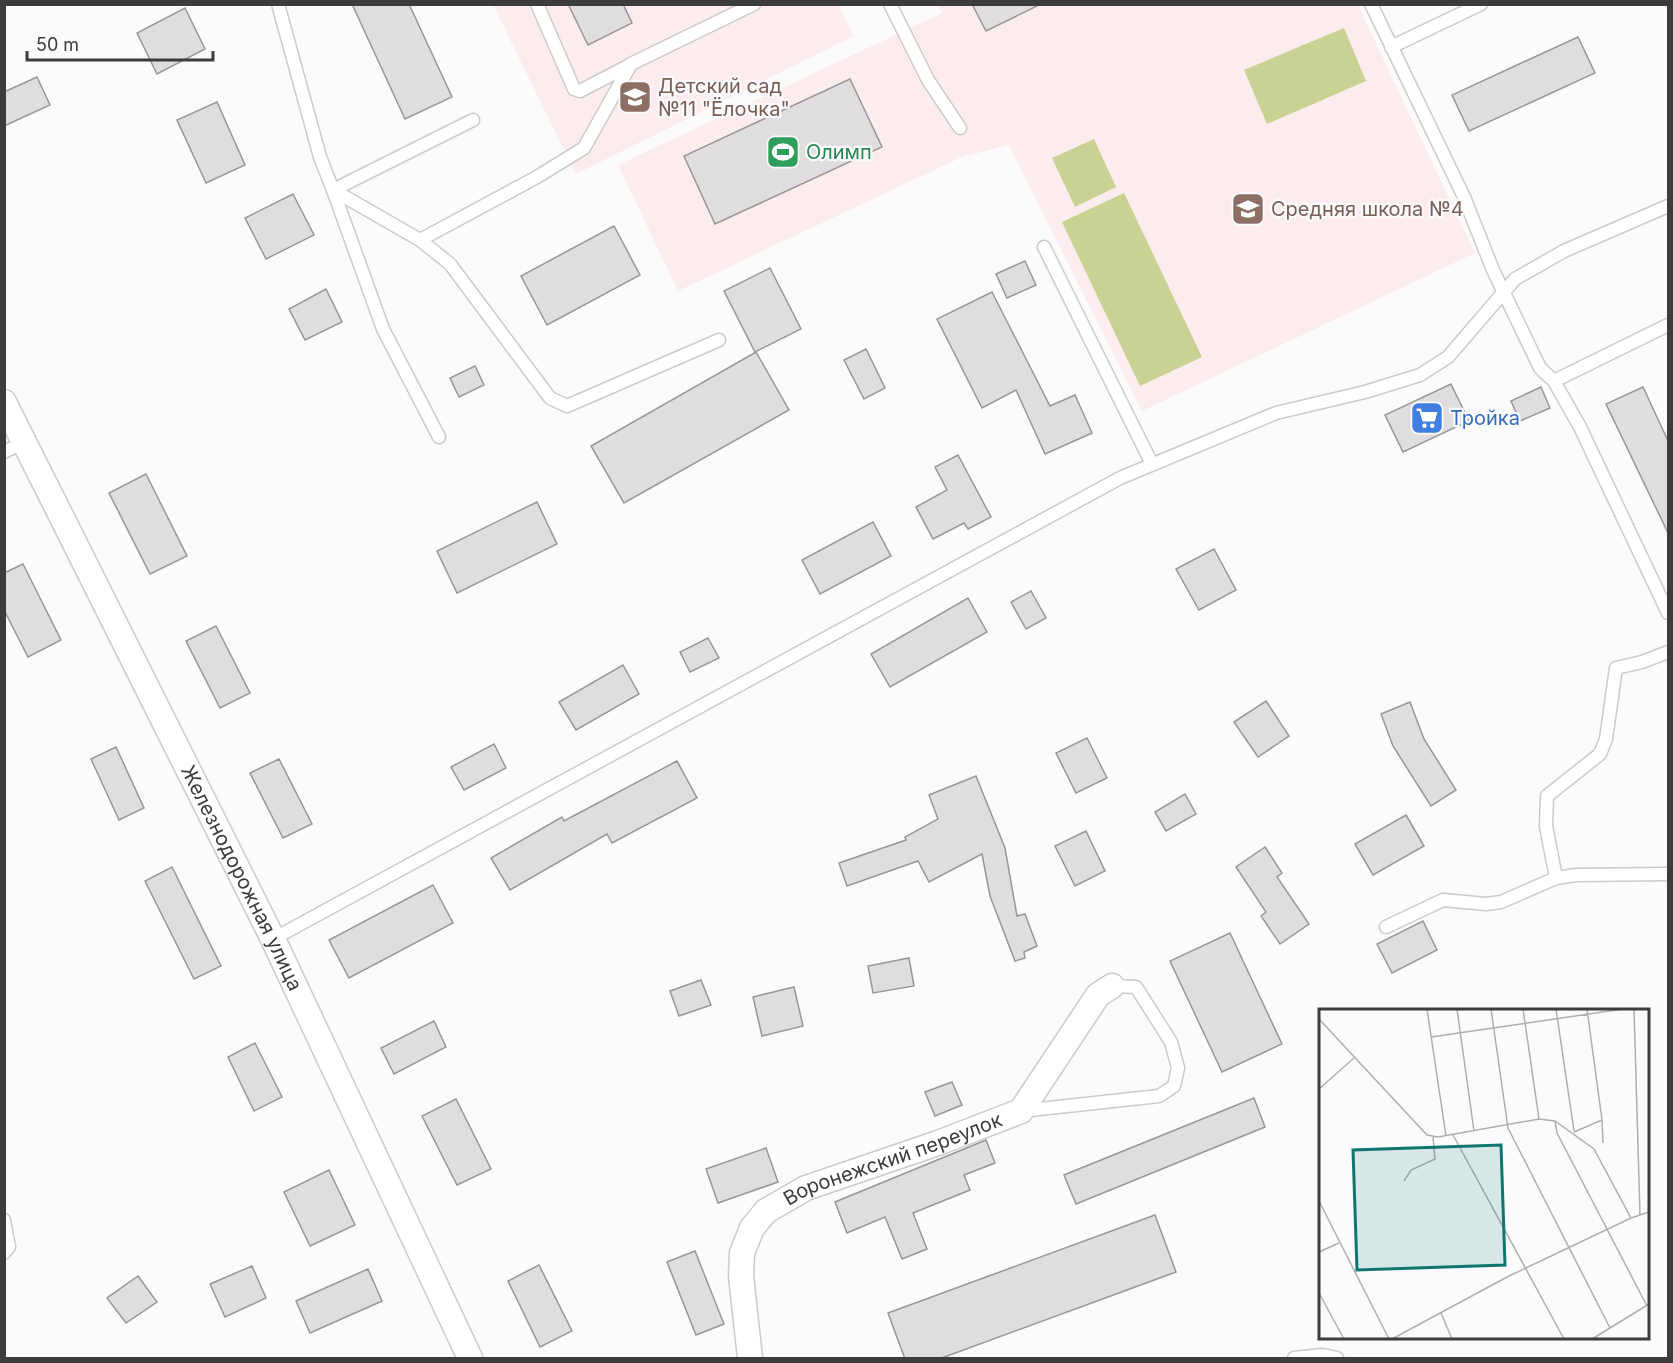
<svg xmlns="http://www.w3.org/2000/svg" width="1673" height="1363" font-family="Inter,sans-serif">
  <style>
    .education { fill: #fdecee }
    .green { fill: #c8d292 }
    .building { fill: #e0dde0; stroke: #989699; stroke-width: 1.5 }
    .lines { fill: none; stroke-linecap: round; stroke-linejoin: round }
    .lane-casing { stroke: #cbcacd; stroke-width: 15 }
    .street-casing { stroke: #cbcacd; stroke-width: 27 }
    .lane { stroke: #fff; stroke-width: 12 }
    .street { stroke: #fff; stroke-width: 24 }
    .labels { text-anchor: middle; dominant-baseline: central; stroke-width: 4.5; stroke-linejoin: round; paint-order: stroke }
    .education-label { font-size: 20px; fill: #785e54; stroke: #fbfafd; text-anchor: start }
    .leisure-label { font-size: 20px; fill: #27864d; stroke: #fbfafd; text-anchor: start }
    .shop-label { font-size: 20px; fill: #366cbe; stroke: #fbfafd; text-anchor: start }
    .street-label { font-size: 20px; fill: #3d3c3d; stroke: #fbfafd }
    .inset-road { fill: none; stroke: #afaeb0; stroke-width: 1.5 }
    .view { fill: #0f766e; fill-opacity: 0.15; stroke: #0f766e; stroke-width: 3 }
    .inset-edge { fill: none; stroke: #3d3c3d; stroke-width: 3 }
  </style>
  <rect width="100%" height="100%" fill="#fbfafd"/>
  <g class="education">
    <polygon points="493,5 838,5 854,36 576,174"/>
    <polygon points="938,5 1358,5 1475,253 1142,411 1009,145 962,157 678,291 618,165 942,13"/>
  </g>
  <g class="green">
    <polygon points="1344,28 1366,81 1267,124 1244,70"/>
    <polygon points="1094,139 1116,187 1075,207 1052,158"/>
    <polygon points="1124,193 1202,357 1140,386 1062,222"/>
  </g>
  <g class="building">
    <polygon points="352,4 409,4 452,97 405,119"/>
    <polygon points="568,4 623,4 632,23 588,45"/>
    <polygon points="972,4 1041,4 986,31"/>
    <polygon points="185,8 205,49 157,74 137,33"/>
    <polygon points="1578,37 1595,73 1469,131 1452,95"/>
    <polygon points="37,77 50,105 4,126 4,92"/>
    <polygon points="850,79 882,147 715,224 684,156"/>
    <polygon points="217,102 245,165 206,183 177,120"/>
    <polygon points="293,194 314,235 266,259 245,218"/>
    <polygon points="614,226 640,275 547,325 521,276"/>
    <polygon points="1025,261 1036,285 1007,298 996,274"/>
    <polygon points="770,268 801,329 755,352 724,291"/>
    <polygon points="326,289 342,322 305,340 289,309"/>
    <polygon points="992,292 1050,406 1075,395 1092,433 1045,454 1016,390 982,408 937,319"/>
    <polygon points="866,349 885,388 864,399 844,360"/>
    <polygon points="756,352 789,410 624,503 591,446"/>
    <polygon points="475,366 484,385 459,397 450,378"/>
    <polygon points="1451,384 1469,421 1403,452 1385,415"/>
    <polygon points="1541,387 1550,408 1520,421 1511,401"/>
    <polygon points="1643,387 1668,441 1668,533 1606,404"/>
    <polygon points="958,455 991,517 968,529 964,523 933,539 916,507 947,490 935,467"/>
    <polygon points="146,474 187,556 150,574 109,493"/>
    <polygon points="537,502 557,544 457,593 437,551"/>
    <polygon points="873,522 891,556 820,594 802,560"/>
    <polygon points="1214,549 1236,590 1199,610 1176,569"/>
    <polygon points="23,564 61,640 28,657 4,610 4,573"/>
    <polygon points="1031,591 1046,618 1026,629 1011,602"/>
    <polygon points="968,598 987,632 890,687 871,654"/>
    <polygon points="216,626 250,693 220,708 186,641"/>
    <polygon points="708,638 719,658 690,672 680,652"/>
    <polygon points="623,665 639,694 576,730 559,702"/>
    <polygon points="1266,701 1289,736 1258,757 1234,722"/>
    <polygon points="1410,702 1424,739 1456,790 1431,806 1393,746 1381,714"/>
    <polygon points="1087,738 1107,778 1076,793 1056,753"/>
    <polygon points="494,744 506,768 464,790 451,767"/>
    <polygon points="116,747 144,808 119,820 91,759"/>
    <polygon points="279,759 312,824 283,838 250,773"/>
    <polygon points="677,761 697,798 612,843 607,834 510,890 491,858 562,817 564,821"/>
    <polygon points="976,776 1005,848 1017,916 1025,914 1037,946 1024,952 1025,958 1015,961 990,896 982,854 929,882 918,861 847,886 839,863 906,840 905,837 938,819 929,795"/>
    <polygon points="1185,794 1196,814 1166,831 1155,812"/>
    <polygon points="1406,815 1424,846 1373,875 1355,844"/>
    <polygon points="1086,831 1105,871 1075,886 1055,846"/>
    <polygon points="1265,847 1282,873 1277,877 1309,924 1280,944 1261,916 1266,912 1236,867"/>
    <polygon points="172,867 221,966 194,979 145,881"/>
    <polygon points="433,885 453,923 349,978 329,940"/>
    <polygon points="1423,921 1437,950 1392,973 1377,944"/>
    <polygon points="1230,933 1282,1044 1222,1072 1170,961"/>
    <polygon points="909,958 914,986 873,993 868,966"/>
    <polygon points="701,980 711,1005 679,1016 670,991"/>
    <polygon points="794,987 803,1026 762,1036 753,997"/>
    <polygon points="434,1021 446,1047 394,1074 381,1048"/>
    <polygon points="255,1043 282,1097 254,1111 228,1057"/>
    <polygon points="952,1082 962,1105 935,1116 925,1092"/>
    <polygon points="1254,1098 1265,1127 1076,1204 1064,1175"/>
    <polygon points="456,1099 491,1169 457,1185 422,1116"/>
    <polygon points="986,1140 995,1163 964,1175 970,1190 913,1213 927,1249 902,1259 885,1217 847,1233 835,1202"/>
    <polygon points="766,1148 778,1182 718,1203 706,1169"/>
    <polygon points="329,1170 355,1225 310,1246 284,1192"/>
    <polygon points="1155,1215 1176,1272 939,1359 905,1359 888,1313"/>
    <polygon points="695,1251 724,1324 696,1335 667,1262"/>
    <polygon points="539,1265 572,1331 540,1347 508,1281"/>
    <polygon points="252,1266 266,1298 225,1317 210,1284"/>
    <polygon points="368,1269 382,1301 310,1333 296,1301"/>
    <polygon points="138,1276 157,1302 126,1323 107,1298"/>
  </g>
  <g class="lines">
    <defs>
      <g id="lane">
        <polyline points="278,4 320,157 333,190 420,240 450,264 550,398 567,406 719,340"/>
        <polyline points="537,4 574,89 580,91 630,65"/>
        <polyline points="890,4 928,80 960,128"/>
        <polyline points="1371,4 1464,197 1493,270 1540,368 1554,381 1580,427 1668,613"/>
        <polyline points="1391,47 1481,4"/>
        <polyline points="420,240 537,177 584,148 631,64 754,4"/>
        <polyline points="1044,247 1152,464"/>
        <polyline points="1554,381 1668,325"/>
        <polyline points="439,437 383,329 333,190 473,120"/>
        <polyline points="4,452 24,442"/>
        <polyline points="1556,878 1546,826 1547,796 1600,754 1606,739 1616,668 1642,662 1668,652"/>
        <polyline points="1386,927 1443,900 1486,904 1501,902 1556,878 1576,875 1668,874"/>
        <polyline points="273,939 1120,478 1276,413 1365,392 1420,375 1448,357 1515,279 1564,251 1668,206"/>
        <polyline points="1021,1111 1159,1096 1174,1086 1178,1068 1171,1042 1136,987 1112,986"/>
        <polyline points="4,1220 9,1247 4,1253"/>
        <polyline points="1294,1358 1323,1355 1337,1358"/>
      </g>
      <g id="street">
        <path id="s1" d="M4,402L273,939L470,1358"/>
        <path id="s2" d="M750,1358L741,1276L742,1253L752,1228L766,1211L806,1188L938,1143L1021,1111L1098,995L1112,986"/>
      </g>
    </defs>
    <use href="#lane" class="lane-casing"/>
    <use href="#street" class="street-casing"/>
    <use href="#lane" class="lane"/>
    <use href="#street" class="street"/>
  </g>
  <defs>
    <symbol id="school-square" viewBox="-11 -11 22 22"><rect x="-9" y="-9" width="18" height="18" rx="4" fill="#8d6e63" stroke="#fbfafd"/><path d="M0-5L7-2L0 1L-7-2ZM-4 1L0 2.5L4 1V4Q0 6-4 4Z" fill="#fff"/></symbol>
    <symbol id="stadium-square" viewBox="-11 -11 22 22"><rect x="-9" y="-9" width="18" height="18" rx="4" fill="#2e9e5b" stroke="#fbfafd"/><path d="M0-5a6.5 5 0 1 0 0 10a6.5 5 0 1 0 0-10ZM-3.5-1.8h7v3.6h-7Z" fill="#fff"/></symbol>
    <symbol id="supermarket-square" viewBox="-11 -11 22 22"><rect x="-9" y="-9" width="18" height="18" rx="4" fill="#3f7fe0" stroke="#fbfafd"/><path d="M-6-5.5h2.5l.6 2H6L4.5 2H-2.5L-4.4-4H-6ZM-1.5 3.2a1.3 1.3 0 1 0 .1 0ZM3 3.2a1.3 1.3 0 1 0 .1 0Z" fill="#fff"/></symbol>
  </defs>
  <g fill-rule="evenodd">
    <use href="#school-square" x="616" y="78" width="38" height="38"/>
    <use href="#stadium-square" x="764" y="133" width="38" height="38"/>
    <use href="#school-square" x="1229" y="190" width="38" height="38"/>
    <use href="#supermarket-square" x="1408" y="399" width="38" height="38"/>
  </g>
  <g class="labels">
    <g class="education-label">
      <text x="658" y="86">Детский сад<tspan x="658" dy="23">№11 "Ёлочка"</tspan></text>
      <text x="1271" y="209">Средняя школа №4</text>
    </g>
    <g class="leisure-label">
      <text x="806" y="152">Олимп</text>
    </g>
    <g class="shop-label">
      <text x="1450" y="418">Тройка</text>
    </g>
    <g class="street-label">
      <text stroke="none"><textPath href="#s1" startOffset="532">Железнодорожная улица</textPath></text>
      <text stroke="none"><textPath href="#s2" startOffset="292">Воронежский переулок</textPath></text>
    </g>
  </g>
  <g transform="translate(1319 1009)">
    <rect width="330" height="330" fill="#fbfafd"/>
    <path class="inset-road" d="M108,0L127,127M138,0L155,122M172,0L189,119L291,319M204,0L220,110M237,0L255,122M315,0L321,206M0,10L108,126L119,128L220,110L236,112L275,140L312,209L330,203M112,28L304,0M0,80L35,49M283,111L284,134M236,112L238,124L328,297M255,123L283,111L268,0M134,126L245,330M85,172L92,161L116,150L114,128M0,192L70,330M0,243L20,234M0,284L25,330M122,304L133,330M73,330L188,268L312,209M273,330L330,295"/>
    <path class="view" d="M182,136L186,256L38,261L34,141Z"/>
    <rect width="330" height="330" class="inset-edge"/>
  </g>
  <rect width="1673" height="1363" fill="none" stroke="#3d3c3d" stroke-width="12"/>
  <path d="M27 51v9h186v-9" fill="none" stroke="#3d3c3d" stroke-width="3"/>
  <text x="36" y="51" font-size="18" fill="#3d3c3d" stroke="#fbfafd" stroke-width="4.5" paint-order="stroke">50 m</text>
</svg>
